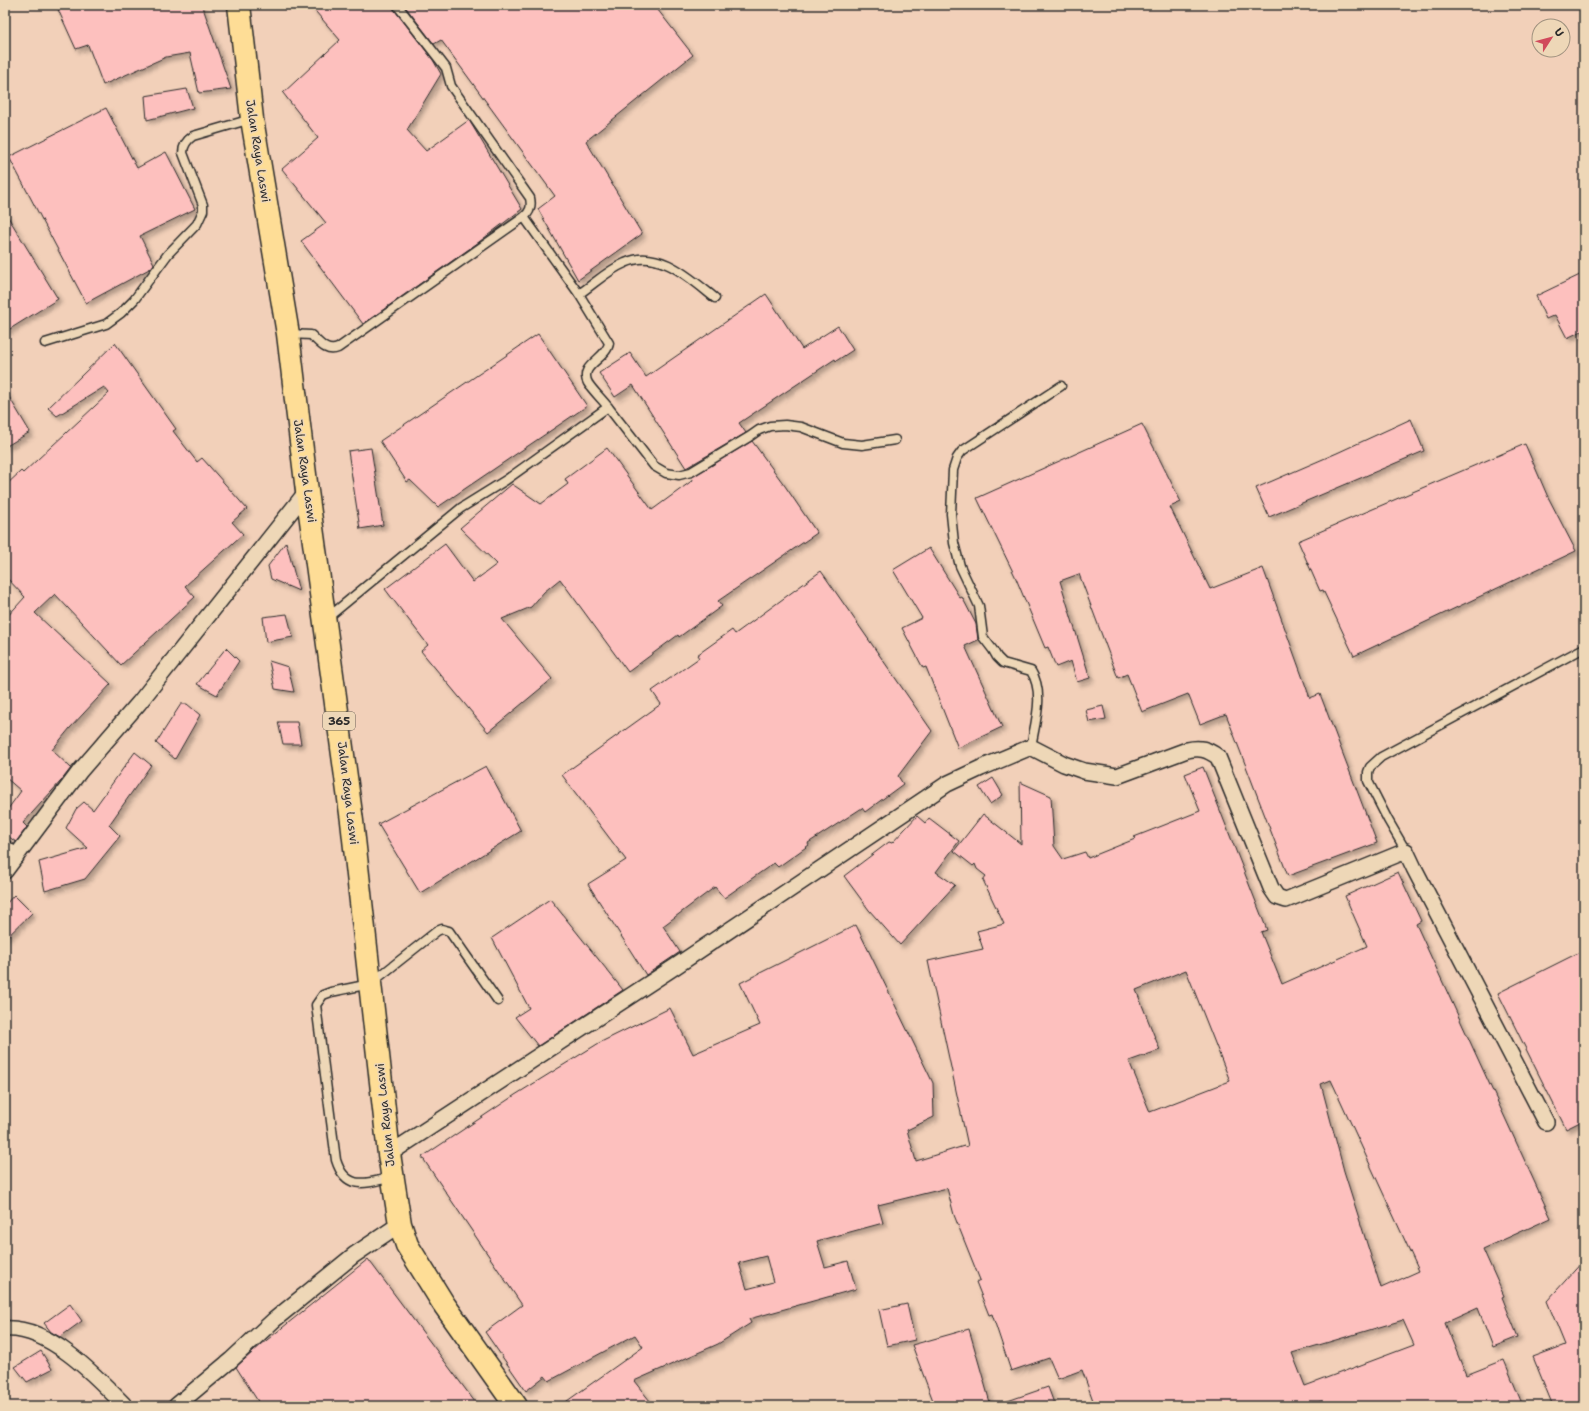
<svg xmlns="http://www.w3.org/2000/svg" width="1589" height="1411" font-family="'Shantell Sans',sans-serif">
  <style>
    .building { fill: #fdc0be; stroke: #2b2b2b; fill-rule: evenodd; filter: url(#shadow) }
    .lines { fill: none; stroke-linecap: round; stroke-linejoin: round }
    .service-casing { stroke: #2b2b2b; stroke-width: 11 }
    .minor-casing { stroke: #2b2b2b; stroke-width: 18 }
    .primary-casing { stroke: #2b2b2b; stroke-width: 25 }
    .service { stroke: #eed7b7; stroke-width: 8 }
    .minor { stroke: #eed7b7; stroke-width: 15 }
    .primary { stroke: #fedd96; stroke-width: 22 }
    .labels { text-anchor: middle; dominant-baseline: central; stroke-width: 3; stroke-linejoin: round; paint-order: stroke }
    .shield { fill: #eed7b7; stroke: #665f55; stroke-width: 1 }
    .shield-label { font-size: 11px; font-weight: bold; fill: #2b2b2b }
    .street-label { font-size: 12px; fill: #2b2b2b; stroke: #eed7b7 }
  </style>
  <defs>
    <filter id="shadow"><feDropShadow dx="3.5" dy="3.5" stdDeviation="2" flood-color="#0004"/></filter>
  </defs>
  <rect width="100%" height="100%" fill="#f2d0b9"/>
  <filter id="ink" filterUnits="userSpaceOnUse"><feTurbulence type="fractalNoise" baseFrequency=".025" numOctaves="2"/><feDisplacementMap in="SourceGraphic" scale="8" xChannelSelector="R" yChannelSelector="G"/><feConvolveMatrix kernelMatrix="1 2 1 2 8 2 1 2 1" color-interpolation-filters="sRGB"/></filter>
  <g filter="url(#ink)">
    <g class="building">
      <polygon points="56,5 202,5 231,89 199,93 190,53 166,57 103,85 88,45 76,49"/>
      <polygon points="310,5 392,5 393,8 433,60 441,74 407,130 426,151 469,120 522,209 479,242 363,324 301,241 326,223 282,169 318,138 283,93 340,40"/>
      <polygon points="404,5 654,5 693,55 586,141 642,234 578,280 538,209 555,196 441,40 434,44"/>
      <polygon points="187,89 193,108 147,120 145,96"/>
      <polygon points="106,108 137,168 166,152 195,209 140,236 154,264 151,268 86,303 9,157"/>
      <polygon points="5,212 58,299 5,332"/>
      <polygon points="1584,273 1584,330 1567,338 1555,315 1546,319 1536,296"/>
      <polygon points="766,294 802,349 838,326 853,350 836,361 835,359 739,423 746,433 686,468 633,385 615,397 599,373 630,353 646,377"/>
      <polygon points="538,334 587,406 438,507 410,480 407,482 380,441"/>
      <polygon points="115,343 176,429 173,431 197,462 202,458 247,509 232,522 243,534 185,586 195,597 121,665 55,594 35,613 111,684 70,728 52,750 71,768 61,781 23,823 27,827 16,842 5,834 5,813 21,791 5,777 5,619 25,597 5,576 5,486 21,471 23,473 109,393 104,387 57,416 48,408"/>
      <polygon points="5,390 30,432 5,447"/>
      <polygon points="1411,419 1424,451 1269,517 1256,488 1337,453"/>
      <polygon points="1142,424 1181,502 1170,507 1210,589 1263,568 1310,698 1320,694 1377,843 1288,876 1226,714 1200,724 1188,694 1142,712 1127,674 1118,678 1079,574 1060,581 1090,678 1077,682 1071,661 1056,667 1048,647 1045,648 1015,576 977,498"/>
      <polygon points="752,441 785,486 817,533 718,601 722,606 679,637 678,635 628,672 560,579 544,592 531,607 502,619 552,679 488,732 421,651 428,645 385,589 445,544 473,582 497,564 460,528 512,484 541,504 568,484 565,479 607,448 652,510 693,480 692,477"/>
      <polygon points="1525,444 1547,495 1576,551 1354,656 1323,590 1320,591 1298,541"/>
      <polygon points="371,448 383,525 360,529 348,451"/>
      <polygon points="286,542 299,591 271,579 268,566"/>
      <polygon points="929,548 960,598 962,597 976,624 978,640 965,646 1002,727 958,748 926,667 923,668 902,628 922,618 893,570"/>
      <polygon points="821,571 932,731 898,776 903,784 865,812 862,808 808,843 809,845 778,867 774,863 724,898 715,887 663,926 680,952 646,975 588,884 626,860 562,775 661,704 652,691 699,658 697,655 732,630 735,634"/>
      <polygon points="287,614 293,637 266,642 263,617"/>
      <polygon points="226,648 239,661 217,695 197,684"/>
      <polygon points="269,661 288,667 294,692 275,689"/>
      <polygon points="181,704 187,704 200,715 175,759 156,743"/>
      <polygon points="1103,706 1106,719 1089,722 1086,710"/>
      <polygon points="278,722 297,722 301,744 283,744"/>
      <polygon points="135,752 151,765 109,825 120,836 85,879 45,891 39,862 88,848 66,828 76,809 84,802 93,810"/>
      <polygon points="486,766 521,831 420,893 378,824"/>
      <path d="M1203,767L1267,930L1261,932L1282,984L1367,946L1345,896L1398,872L1421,921L1416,924L1551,1218L1483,1249L1504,1296L1502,1297L1518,1337L1493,1347L1478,1308L1445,1323L1466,1375L1504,1360L1523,1406H1325L1322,1401L1309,1406H1095L1082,1370L1058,1379L1049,1358L1011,1371L992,1314L989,1315L976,1282L980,1280L954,1215L947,1188L878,1205L883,1223L817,1241L825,1267L848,1261L856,1289L749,1319L751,1323L718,1344L634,1381L654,1406H560L643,1347L635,1335L549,1381L545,1376L526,1391L485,1332L522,1305L422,1157L515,1095L599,1043L670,1008L693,1054L760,1025L740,983L856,925L933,1083L934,1117L907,1130L916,1161L964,1146V1147L968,1146L928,961L983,949L977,931L1004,924L983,880L986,876L977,869L975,864L973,866L954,851L983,814L1021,844L1020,782L1051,796L1054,846L1063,859L1085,852L1088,858L1135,839L1134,837L1200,811L1185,774ZM1186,970L1230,1081L1150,1112L1129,1061L1160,1050L1136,990ZM1331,1080L1419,1271L1381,1288L1344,1171L1321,1084ZM766,1256L773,1282L747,1289L739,1263ZM1403,1320L1414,1345L1305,1386L1292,1353Z"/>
      <polygon points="993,778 1003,795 990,804 979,787"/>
      <polygon points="917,816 925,823 929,818 959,841 936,872 955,885 900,945 869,910 844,876 889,842 892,843"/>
      <polygon points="14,895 32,913 5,939 5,905"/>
      <polygon points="550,899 623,990 538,1046 515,1017 529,1008 492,938"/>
      <polygon points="1584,950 1584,1120 1566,1129 1498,993"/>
      <polygon points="368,1259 478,1406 261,1406 236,1367 262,1344"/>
      <polygon points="1584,1260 1584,1406 1553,1406 1533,1357 1565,1345 1547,1301"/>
      <polygon points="70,1304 82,1321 60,1337 51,1332 44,1323"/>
      <polygon points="907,1304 915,1340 887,1346 879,1310"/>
      <polygon points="969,1329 991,1406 935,1406 912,1345"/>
      <polygon points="41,1351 52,1369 27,1382 15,1367"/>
      <polygon points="1048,1387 1055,1406 999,1406 999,1404"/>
    </g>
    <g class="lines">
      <defs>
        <g id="service">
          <path d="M524,217L579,294C594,284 608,270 625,263C658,247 691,279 715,298"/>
          <path d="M579,294L609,343C607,359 578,365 588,383C593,391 602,399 608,407"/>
          <path d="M289,334L311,335C319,342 326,353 338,348L524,217C530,212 532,207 530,198L451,86L446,68L397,5"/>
          <path d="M45,343L106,324L121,313L134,300L168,254L197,224L203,211V205L183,153C183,145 187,140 193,136L251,119"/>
          <polyline points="326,619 461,508 506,480 608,407 654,466 666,473 679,475 691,472 749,437 759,430 770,426 785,425 801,427 843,443 862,445 895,440"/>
          <path d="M1031,747C1035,723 1045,693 1031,671L1003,663L997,657L993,650L983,637L979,606L960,566L954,543L951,514L953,470L957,458L962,451L1061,386"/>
          <polyline points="1406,851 1388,820 1368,781 1368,772 1370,767 1381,757 1584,648"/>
          <path d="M392,1177C367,1183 346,1192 336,1160L316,1005L323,995L331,992L370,984L437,931L442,929L449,931L498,1001"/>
        </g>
        <g id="minor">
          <polyline points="5,848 16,857"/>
          <polyline points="5,871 80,771 139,703 307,491"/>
          <path d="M389,1154L676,966L947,784L981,768L1031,747L1064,764L1084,771L1117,776L1187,750C1200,747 1207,749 1218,757L1271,888L1277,897L1286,900L1406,851L1414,868L1546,1122"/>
          <path d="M5,1329C49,1326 96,1376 125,1406"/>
          <polyline points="176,1406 231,1360 274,1320 354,1255 400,1224"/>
        </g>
        <polyline id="primary" points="239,5 252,119 288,334 307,491 352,821 389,1154 400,1224 407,1245 443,1303 516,1406"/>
      </defs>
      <use href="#service" class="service-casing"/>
      <use href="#minor" class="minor-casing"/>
      <use href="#primary" class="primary-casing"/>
      <use href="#service" class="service"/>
      <use href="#minor" class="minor"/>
      <use href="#primary" class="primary"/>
    </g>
  </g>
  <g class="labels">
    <rect class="shield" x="323" y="712" width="32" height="18" rx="3"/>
    <g class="shield-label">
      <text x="339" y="721">365</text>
    </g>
    <g class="street-label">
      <text transform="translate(258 151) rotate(81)">Jalan Raya Laswi</text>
      <text transform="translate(305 471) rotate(82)">Jalan Raya Laswi</text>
      <text transform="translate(348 793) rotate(83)">Jalan Raya Laswi</text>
      <text transform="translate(385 1115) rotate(-96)">Jalan Raya Laswi</text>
    </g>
  </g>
  <rect width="1589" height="1411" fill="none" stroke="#eed7b7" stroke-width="20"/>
  <rect x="10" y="10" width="1569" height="1391" fill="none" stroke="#2b2b2b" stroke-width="1.5" filter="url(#ink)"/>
  <g transform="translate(1551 38) rotate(54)"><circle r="19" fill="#eed7b7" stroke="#a0927f"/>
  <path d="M0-3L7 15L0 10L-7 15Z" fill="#d1495b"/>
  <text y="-6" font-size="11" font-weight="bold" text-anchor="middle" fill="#2b2b2b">U</text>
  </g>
</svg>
